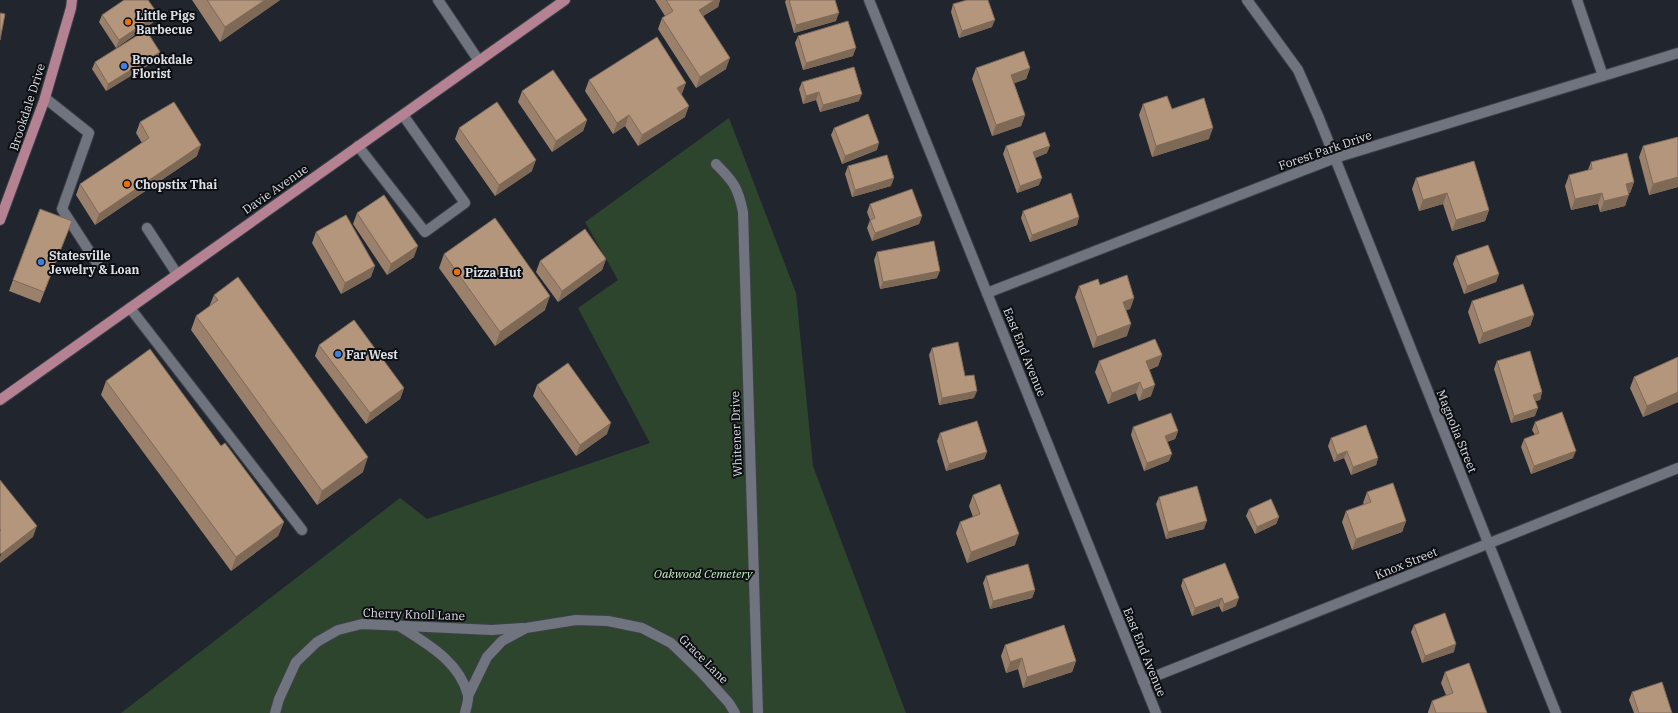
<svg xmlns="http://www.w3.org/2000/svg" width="1678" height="713" font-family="'IBM Plex Serif',serif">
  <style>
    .green { fill: #2e452d }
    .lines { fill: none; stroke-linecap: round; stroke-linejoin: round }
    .minor-casing { stroke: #3d4048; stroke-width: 12 }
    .major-casing { stroke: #3d4048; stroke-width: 12 }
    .minor { stroke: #70747f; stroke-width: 10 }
    .major { stroke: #b48292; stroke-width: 10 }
    .wall { fill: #9b816b }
    .shaded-wall { fill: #7e6957 }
    .building { fill: #b4967c; stroke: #7e6957 }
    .food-dot { fill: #e8710a; stroke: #0c0e12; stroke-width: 1.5 }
    .shop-dot { fill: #3f7fe0; stroke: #0c0e12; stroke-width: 1.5 }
    .labels { text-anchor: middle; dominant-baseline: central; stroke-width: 4; stroke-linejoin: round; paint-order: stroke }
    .poi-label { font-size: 12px; font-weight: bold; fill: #dcdfe5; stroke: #0c0e12; text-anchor: start }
    .street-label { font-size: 12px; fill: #dcdfe5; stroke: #0c0e12 }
    .park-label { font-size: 12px; font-style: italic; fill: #c3f2c1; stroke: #0c0e12 }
  </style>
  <rect width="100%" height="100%" fill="#21252e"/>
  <polygon class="green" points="729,118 796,293 813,466 906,713 121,713 400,498 427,519 650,443 578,308 618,280 585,222"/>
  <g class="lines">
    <defs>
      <g id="minor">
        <polyline points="438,0 479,61"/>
        <polyline points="869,0 1156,713"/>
        <polyline points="1247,0 1298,70 1319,118 1556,713"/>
        <polyline points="1577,0 1603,76"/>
        <polyline points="45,98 89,133 62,209 97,263"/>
        <polyline points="358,146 425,232 465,203 403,115"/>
        <path d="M716,164C733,181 738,187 743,212L758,713"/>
        <polyline points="147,228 177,274"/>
        <polyline points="987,293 1335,158 1678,53"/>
        <polyline points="130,308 302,530"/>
        <path d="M398,625C425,643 459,660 468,695C469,700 466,708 465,713"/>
        <polyline points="1143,681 1678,468"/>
        <polyline points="468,696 487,657 502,641 526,628 576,620 608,621 642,628 671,643 700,671 729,703 735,713"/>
        <polyline points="275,713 279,699 296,662 317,642 338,630 362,624 492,630 522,628"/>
      </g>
      <g id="major">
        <polyline points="0,220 44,101 71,8 72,0"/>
        <polyline points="0,400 565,0"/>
      </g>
    </defs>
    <use href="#minor" class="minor-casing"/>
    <use href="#major" class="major-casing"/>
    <use href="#minor" class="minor"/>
    <use href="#major" class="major"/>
  </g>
  <g class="wall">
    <polygon points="192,0 280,0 220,42"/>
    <polygon points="655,0 720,0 718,7 703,16 726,69 696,88 658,29 662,18 665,16"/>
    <polygon points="786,0 835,0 836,21 794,33 785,2"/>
    <polygon points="953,4 992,27 959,38 951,12"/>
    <polygon points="158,14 155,21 116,48 99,22 102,15"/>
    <polygon points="798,36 853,56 803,70 795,43"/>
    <polygon points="160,52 157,60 106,91 92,69 95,62"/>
    <polygon points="976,68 1030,68 1026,79 1014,83 1025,115 1021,126 992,136 972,79"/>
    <polygon points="589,80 682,94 681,94 685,117 638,146 625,126 613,134 585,91"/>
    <polygon points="802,82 859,101 820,112 816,100 803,104 799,89"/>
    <polygon points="522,91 587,120 583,131 552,152 518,102"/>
    <polygon points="1143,104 1172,109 1209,139 1152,157 1139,115"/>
    <polygon points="140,122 197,156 95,225 76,195 80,184 142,143 136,133"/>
    <polygon points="459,128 532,171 495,196 455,139"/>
    <polygon points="834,128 877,150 842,164 831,135"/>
    <polygon points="1678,137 1678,187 1649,195 1639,157 1643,146"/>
    <polygon points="1006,146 1047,153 1035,158 1039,185 1017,193 1003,154"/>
    <polygon points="1591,162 1634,182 1630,193 1628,193 1625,206 1600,212 1598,204 1571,210 1565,186 1569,175 1588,170"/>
    <polygon points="848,166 891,186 852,197 845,174"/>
    <polygon points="1416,178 1489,210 1485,221 1452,231 1443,204 1419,211 1412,189"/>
    <polygon points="870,204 922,216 919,224 872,241 867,228 870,220 867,212"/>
    <polygon points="1023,211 1079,217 1077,225 1030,242 1021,218"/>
    <polygon points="357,213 414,257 387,275 353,224"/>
    <polygon points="72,221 40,303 9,291 13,280"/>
    <polygon points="316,232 371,277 341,294 312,243"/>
    <polygon points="877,252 937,278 880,289 874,260"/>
    <polygon points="444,254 545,310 495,346 439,268"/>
    <polygon points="1456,256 1499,274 1496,282 1464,294 1453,264"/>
    <polygon points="606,259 602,270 558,302 536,272 540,261"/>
    <polygon points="1100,285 1134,298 1130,309 1126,310 1127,336 1093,348 1075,297 1079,286"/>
    <polygon points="214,295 363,472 317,505 191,330 196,316 209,307"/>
    <polygon points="1472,301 1534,315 1530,326 1479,344 1468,312"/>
    <polygon points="319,345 404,388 400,399 366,424 315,356"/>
    <polygon points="932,348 965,376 974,398 939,405 929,355"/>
    <polygon points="1162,355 1158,366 1149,370 1151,396 1139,401 1136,393 1108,404 1095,372 1099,361"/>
    <polygon points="1678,357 1678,402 1643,417 1630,388 1634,377"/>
    <polygon points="1497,361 1542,392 1540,400 1535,401 1535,416 1511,423 1494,369"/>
    <polygon points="106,381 221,446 284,522 278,536 231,571 101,395"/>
    <polygon points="537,385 607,434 576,456 533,396"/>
    <polygon points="1535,422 1573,458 1531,474 1521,447 1524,439 1535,435 1532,430"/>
    <polygon points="1133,427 1178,431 1175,439 1167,442 1169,461 1144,471 1131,435"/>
    <polygon points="940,433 987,452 984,459 946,471 937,441"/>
    <polygon points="1331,438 1378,458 1376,465 1351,475 1344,458 1334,462 1328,446"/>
    <polygon points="1367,492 1406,521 1402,532 1352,550 1342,522 1346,511 1364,504 1363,503"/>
    <polygon points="973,495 1015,545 967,563 956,533 960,522 973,517 969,506"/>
    <polygon points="1159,497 1204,529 1166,539 1156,504"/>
    <polygon points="1249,509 1279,517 1276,524 1255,534 1246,516"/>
    <polygon points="986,576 1035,590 1032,598 990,609 983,583"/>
    <polygon points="1183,579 1236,606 1222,612 1219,606 1192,616 1181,586"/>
    <polygon points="1414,625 1454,652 1422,663 1411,632"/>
    <polygon points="1005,645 1076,661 1072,672 1023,688 1018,669 1006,673 1001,656"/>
    <polygon points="1445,672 1487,713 1428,713 1428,712 1432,701 1446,695 1441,683"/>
    <polygon points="1632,692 1672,713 1634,713 1629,700"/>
  </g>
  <g class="shaded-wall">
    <polygon points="265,0 280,0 220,42 225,27"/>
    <polygon points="715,0 720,0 718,7 695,21 699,10"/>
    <polygon points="839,13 836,21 794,33 796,25"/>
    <polygon points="158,14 155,21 116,48 119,40"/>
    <polygon points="995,20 992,27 959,38 962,31"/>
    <polygon points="856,48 853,56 803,70 806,63"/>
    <polygon points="160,52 157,60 106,91 108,84"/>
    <polygon points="730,58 726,69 696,88 700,77"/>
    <polygon points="1030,68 1026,79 1007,86 1011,75"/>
    <polygon points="686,83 682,94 673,99 677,88"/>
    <polygon points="819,92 816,100 803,104 806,96"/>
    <polygon points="862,94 859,101 820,112 823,105"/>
    <polygon points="689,106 685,117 638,146 642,135"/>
    <polygon points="629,115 625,126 613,134 617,123"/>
    <polygon points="1025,115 1021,126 992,136 996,125"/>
    <polygon points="587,120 583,131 552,152 556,141"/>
    <polygon points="1213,128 1209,139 1152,157 1156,146"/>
    <polygon points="879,143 877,150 842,164 845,156"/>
    <polygon points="201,145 197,156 95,225 99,214"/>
    <polygon points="1050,146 1047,153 1030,160 1033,152"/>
    <polygon points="536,160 532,171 495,196 499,185"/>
    <polygon points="1678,177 1678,187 1649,195 1653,184"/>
    <polygon points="894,178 891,186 852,197 855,190"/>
    <polygon points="1042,178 1039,185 1017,193 1020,186"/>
    <polygon points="1634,182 1630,193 1622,195 1626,184"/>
    <polygon points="1447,193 1443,204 1419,211 1423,200"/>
    <polygon points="1602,193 1598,204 1571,210 1575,199"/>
    <polygon points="1629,195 1625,206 1600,212 1604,201"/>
    <polygon points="1489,210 1485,221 1452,231 1456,220"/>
    <polygon points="922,216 919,224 872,241 875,233"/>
    <polygon points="1079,217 1077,225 1030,242 1032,235"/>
    <polygon points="418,246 414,257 387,275 391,264"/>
    <polygon points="606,259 602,270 558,302 562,291"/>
    <polygon points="375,266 371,277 341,294 345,283"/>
    <polygon points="940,271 937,278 880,289 883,282"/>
    <polygon points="1499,274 1496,282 1464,294 1467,286"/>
    <polygon points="550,296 545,310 495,346 500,332"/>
    <polygon points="1134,298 1130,309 1119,313 1123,302"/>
    <polygon points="1534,315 1530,326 1479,344 1483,333"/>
    <polygon points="1131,324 1127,336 1093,348 1097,337"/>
    <polygon points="1162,355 1158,366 1142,372 1146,361"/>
    <polygon points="1140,382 1136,393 1108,404 1112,393"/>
    <polygon points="1155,385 1151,396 1139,401 1143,390"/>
    <polygon points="404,388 400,399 366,424 370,413"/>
    <polygon points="977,391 974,398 939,405 942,398"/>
    <polygon points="1542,392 1540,400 1531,402 1533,395"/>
    <polygon points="1678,392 1678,402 1643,417 1647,406"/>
    <polygon points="1538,408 1535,416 1511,423 1514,416"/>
    <polygon points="611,423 607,434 576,456 580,445"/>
    <polygon points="1178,431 1175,439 1163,443 1165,436"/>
    <polygon points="1347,451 1344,458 1334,462 1337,455"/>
    <polygon points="1576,451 1573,458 1531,474 1534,466"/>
    <polygon points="987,452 984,459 946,471 949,464"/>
    <polygon points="1172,454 1169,461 1144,471 1147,463"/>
    <polygon points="368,457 363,472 317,505 322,491"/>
    <polygon points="1378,458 1376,465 1351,475 1353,467"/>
    <polygon points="1279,517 1276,524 1255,534 1257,527"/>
    <polygon points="1207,521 1204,529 1166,539 1168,532"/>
    <polygon points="1406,521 1402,532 1352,550 1356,539"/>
    <polygon points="284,522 278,536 231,571 236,557"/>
    <polygon points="37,526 33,537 0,563 0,557 1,554"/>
    <polygon points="1019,534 1015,545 967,563 971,552"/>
    <polygon points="1035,590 1032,598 990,609 993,601"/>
    <polygon points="1222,598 1219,606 1192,616 1195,608"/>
    <polygon points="1239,598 1236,606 1222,612 1224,604"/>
    <polygon points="1456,644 1454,652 1422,663 1425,656"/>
    <polygon points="1022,658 1018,669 1006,673 1010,662"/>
    <polygon points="1076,661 1072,672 1023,688 1027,677"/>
  </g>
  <g class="building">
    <polygon points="124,0 148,0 158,14 119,40 102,15"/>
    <polygon points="207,0 265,0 225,27"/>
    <polygon points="666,0 715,0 699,10 730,58 700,77 662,18 673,11"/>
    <polygon points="789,0 835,0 839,13 796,25"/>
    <polygon points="967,0 988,0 995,20 962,31 953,4"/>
    <polygon points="0,13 5,14 0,40"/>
    <polygon points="848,21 856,48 806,63 798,36"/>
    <polygon points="146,30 160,52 108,84 95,62"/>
    <polygon points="657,37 686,83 677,88 689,106 642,135 629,115 617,123 589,80"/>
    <polygon points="1024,51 1030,68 1011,75 1025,115 996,125 976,68"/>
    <polygon points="854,67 862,94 823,105 819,92 806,96 802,82"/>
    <polygon points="553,70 587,120 556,141 522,91"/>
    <polygon points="1167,96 1172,109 1204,98 1213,128 1156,146 1143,104"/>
    <polygon points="174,102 201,145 99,214 80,184 149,138 140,122"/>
    <polygon points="497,102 536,160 499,185 459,128"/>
    <polygon points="868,114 879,143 845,156 834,128"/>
    <polygon points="1045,132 1050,146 1033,152 1042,178 1020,186 1006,146"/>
    <polygon points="1678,137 1678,177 1653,184 1643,146"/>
    <polygon points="1627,153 1634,182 1626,184 1629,195 1604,201 1602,193 1575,199 1569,175 1592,169 1591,162"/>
    <polygon points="887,155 894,178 855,190 848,166"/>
    <polygon points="1474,161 1489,210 1456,220 1447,193 1423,200 1416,178"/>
    <polygon points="912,189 922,216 875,233 870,220 875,218 870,204"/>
    <polygon points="1071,193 1079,217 1032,235 1023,211"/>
    <polygon points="384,195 418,246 391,264 357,213"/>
    <polygon points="40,209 72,221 44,292 13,280"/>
    <polygon points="346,215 375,266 345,283 316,232"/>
    <polygon points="495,218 550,296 500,332 444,254"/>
    <polygon points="585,229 606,259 562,291 540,261"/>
    <polygon points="934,241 940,271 883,282 877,252"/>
    <polygon points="1488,245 1499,274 1467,286 1456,256"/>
    <polygon points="1127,275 1134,298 1123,302 1131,324 1097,337 1079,286 1098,279 1100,285"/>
    <polygon points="238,277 368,457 322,491 196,316 218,300 214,295"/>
    <polygon points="1523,284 1534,315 1483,333 1472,301"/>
    <polygon points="354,320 404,388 370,413 319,345"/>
    <polygon points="1155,339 1162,355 1146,361 1155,385 1143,390 1140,382 1112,393 1099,361"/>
    <polygon points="958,342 965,376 974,375 977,391 942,398 932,348"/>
    <polygon points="150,349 221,446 225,443 284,522 236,557 106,381"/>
    <polygon points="1530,351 1542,392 1533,395 1538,408 1514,416 1497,361"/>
    <polygon points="1678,357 1678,392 1647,406 1634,377"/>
    <polygon points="568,363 611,423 580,445 537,385"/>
    <polygon points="1562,412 1576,451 1534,466 1524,439 1539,433 1535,422"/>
    <polygon points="1171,413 1178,431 1165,436 1172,454 1147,463 1133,427"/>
    <polygon points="977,421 987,452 949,464 940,433"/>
    <polygon points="1366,425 1378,458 1353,467 1347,451 1337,455 1331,438"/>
    <polygon points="0,480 37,526 1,554 0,553 0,531 1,530 0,530"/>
    <polygon points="1393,483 1406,521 1356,539 1346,511 1371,502 1367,492"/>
    <polygon points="1000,484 1019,534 971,552 960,522 980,514 973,495"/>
    <polygon points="1197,486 1207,521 1168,532 1159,497"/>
    <polygon points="1271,499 1279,517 1257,527 1249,509"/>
    <polygon points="1225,563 1239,598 1224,604 1222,598 1195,608 1183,579"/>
    <polygon points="1028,564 1035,590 993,601 986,576"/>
    <polygon points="1445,613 1456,644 1425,656 1414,625"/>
    <polygon points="1064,625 1076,661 1027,677 1022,658 1010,662 1005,645"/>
    <polygon points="1469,663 1487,713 1436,713 1432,701 1453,693 1445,672"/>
    <polygon points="1662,682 1672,713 1639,713 1632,692"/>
  </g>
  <g class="food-dot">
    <circle cx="128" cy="22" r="4"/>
    <circle cx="127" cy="184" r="4"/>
    <circle cx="457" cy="272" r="4"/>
  </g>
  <g class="shop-dot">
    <circle cx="124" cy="66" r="4"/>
    <circle cx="41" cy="262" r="4"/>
    <circle cx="338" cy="354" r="4"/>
  </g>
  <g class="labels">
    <g class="poi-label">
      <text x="136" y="15">Little Pigs<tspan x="136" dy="14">Barbecue</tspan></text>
      <text x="132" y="59">Brookdale<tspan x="132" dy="14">Florist</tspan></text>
      <text x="135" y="184">Chopstix Thai</text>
      <text x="49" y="255">Statesville<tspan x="49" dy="14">Jewelry &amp; Loan</tspan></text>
      <text x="465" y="272">Pizza Hut</text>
      <text x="346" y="354">Far West</text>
    </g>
    <g class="street-label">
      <text transform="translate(27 107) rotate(-72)">Brookdale Drive</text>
      <text transform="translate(1325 150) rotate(-19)">Forest Park Drive</text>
      <text transform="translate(275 189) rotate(-35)">Davie Avenue</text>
      <text transform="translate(1025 352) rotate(68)">East End Avenue</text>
      <text transform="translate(1457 431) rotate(68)">Magnolia Street</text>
      <text transform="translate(736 434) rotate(-92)">Whitener Drive</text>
      <text transform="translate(1406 563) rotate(-22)">Knox Street</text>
      <text transform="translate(414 614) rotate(2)">Cherry Knoll Lane</text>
      <text transform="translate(1145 652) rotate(68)">East End Avenue</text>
      <text transform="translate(704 659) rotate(45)">Grace Lane</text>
    </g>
    <g class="park-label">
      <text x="703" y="573">Oakwood Cemetery</text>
    </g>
  </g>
</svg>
